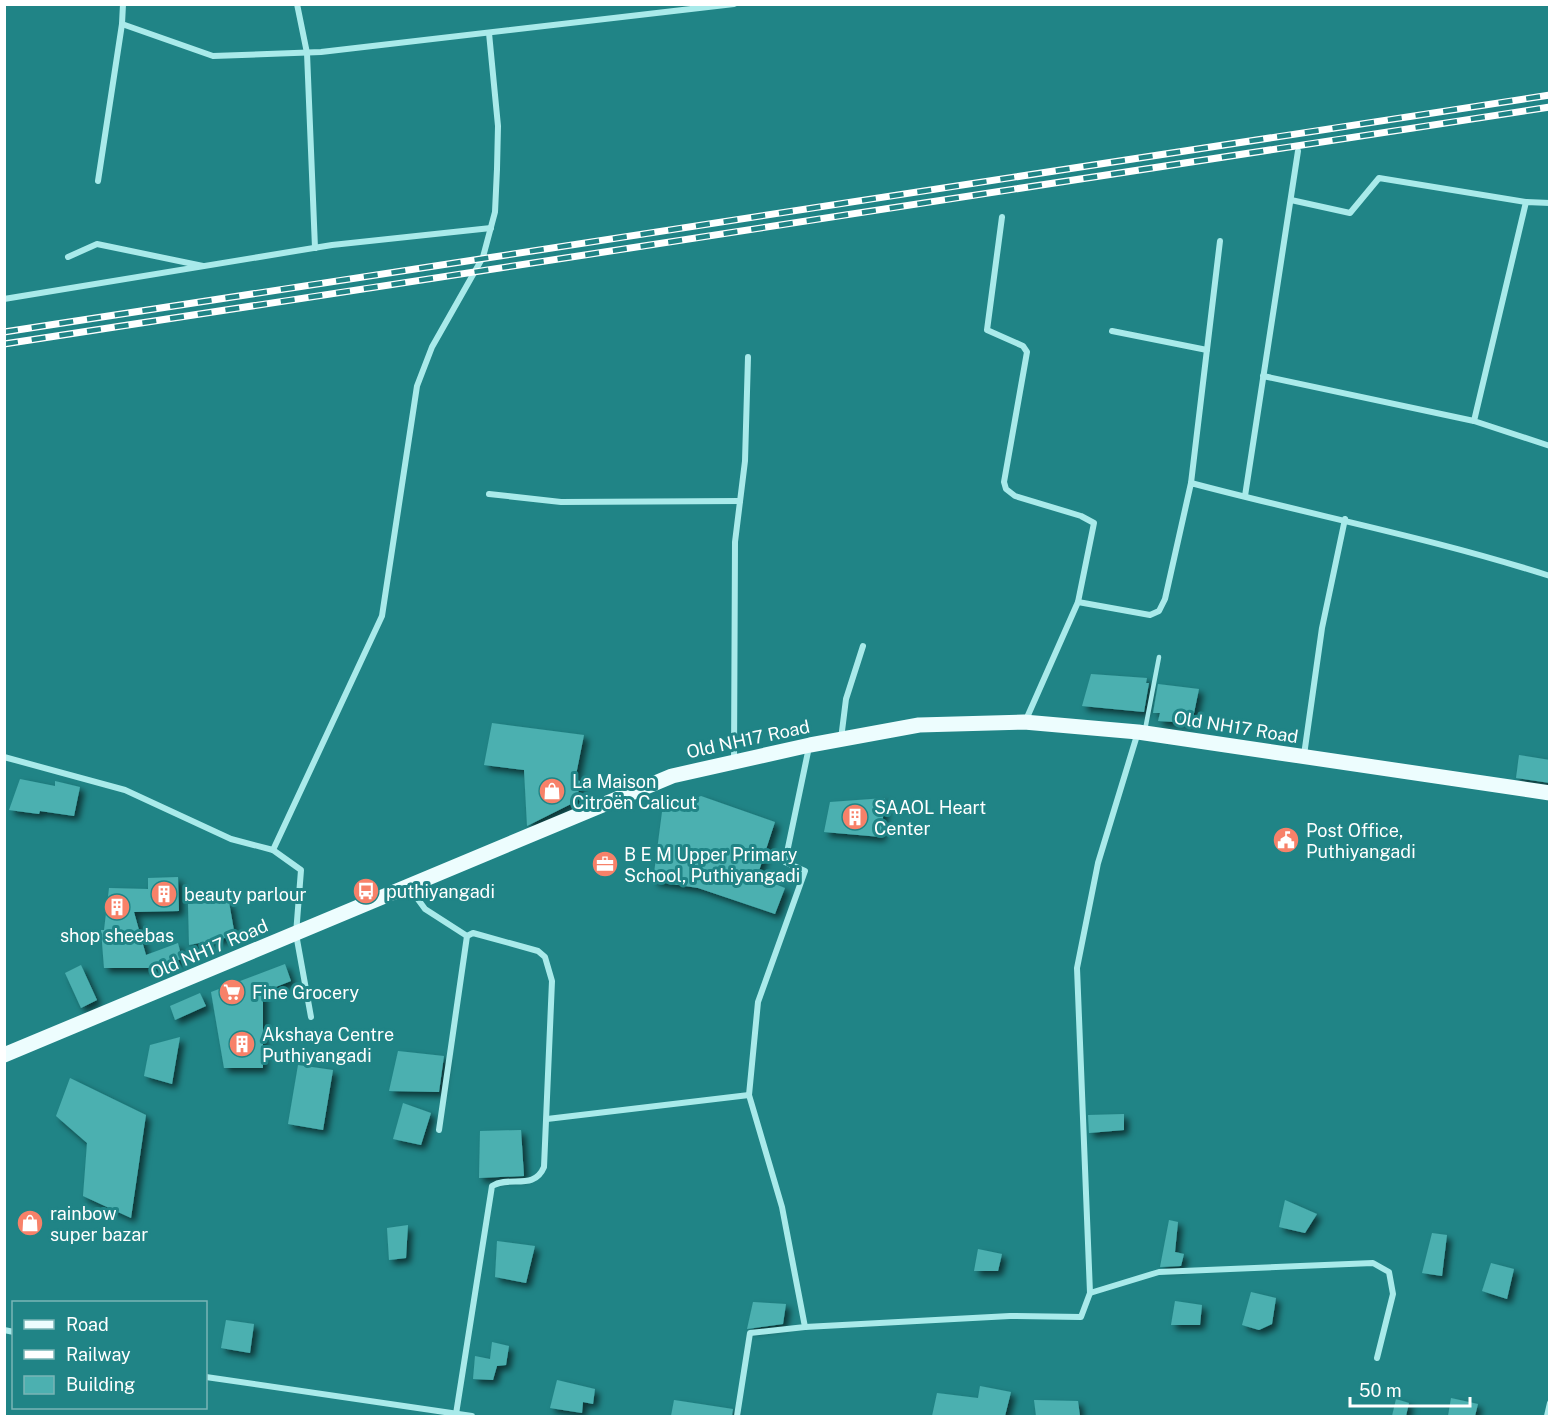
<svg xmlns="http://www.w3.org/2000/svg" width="1554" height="1421" font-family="'Public Sans',sans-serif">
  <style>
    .building { fill: #4cb0b0; filter: url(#shadow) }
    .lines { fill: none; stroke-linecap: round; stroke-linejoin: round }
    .lane { stroke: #a9eaea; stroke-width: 4.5 }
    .street { stroke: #a9eaea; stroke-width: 6 }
    .primary { stroke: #edfdfe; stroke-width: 15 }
    .rail-casing { stroke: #fff; stroke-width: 7 }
    .rail { stroke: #208486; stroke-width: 4.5; stroke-dasharray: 14; stroke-linecap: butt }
    .labels { text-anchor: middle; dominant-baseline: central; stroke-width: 6; stroke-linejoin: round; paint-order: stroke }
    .street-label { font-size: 18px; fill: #fff; stroke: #208486 }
    .poi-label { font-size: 18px; fill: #fff; stroke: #208486; text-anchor: start }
  </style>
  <defs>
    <filter id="shadow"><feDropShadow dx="4.5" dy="4.5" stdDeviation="3" flood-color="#0009"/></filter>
  </defs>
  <rect width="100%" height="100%" fill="#208486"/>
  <g class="building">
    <polygon points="1091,674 1147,678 1146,683 1149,683 1144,712 1082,706"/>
    <polygon points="1158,684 1199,689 1192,723 1158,721 1160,713 1153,713"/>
    <polygon points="492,723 584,735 575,780 580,781 577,801 527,826 524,770 484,765"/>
    <polygon points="1519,755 1550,760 1550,783 1516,778"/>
    <polygon points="20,779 55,786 55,781 80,787 74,816 40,811 39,814 9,810"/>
    <polygon points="701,796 775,822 757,877 785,888 775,914 698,888 653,881 662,812"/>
    <polygon points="885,798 881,837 824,832 830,802"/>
    <polygon points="178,877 179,911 134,912 146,955 178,943 182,959 150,968 104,968 101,930 104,930 109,888 148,889 148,878"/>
    <polygon points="229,902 235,936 189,945 188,904"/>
    <polygon points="285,964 291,981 263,992 263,1068 224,1068 211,992"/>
    <polygon points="81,965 97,1000 81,1008 65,973"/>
    <polygon points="200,993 206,1006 175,1020 170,1006"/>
    <polygon points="180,1037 172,1084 144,1076 150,1045"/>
    <polygon points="398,1051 444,1056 439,1092 389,1091"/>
    <polygon points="298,1065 333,1070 323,1130 288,1124"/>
    <polygon points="70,1078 146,1115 131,1218 83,1196 87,1143 56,1116"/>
    <polygon points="403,1103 431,1113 421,1145 393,1139"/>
    <polygon points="1124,1114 1124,1130 1089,1133 1088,1115"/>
    <polygon points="521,1130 524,1176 479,1178 480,1131"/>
    <polygon points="1285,1200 1317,1214 1305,1233 1279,1227"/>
    <polygon points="1169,1220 1178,1222 1175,1252 1184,1254 1181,1266 1160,1267"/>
    <polygon points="408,1225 406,1258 389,1260 387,1228"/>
    <polygon points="1432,1233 1447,1235 1442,1276 1422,1273"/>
    <polygon points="497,1241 535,1246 526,1283 495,1277"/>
    <polygon points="978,1249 1002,1254 998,1271 974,1271"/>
    <polygon points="1491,1263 1514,1269 1507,1299 1482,1291"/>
    <polygon points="1251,1292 1276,1298 1272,1324 1259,1330 1242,1325"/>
    <polygon points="1175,1301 1202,1305 1200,1325 1171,1325"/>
    <polygon points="753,1302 786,1304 783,1324 747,1329"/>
    <polygon points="226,1320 254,1324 250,1353 221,1348"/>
    <polygon points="492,1342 509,1346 506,1365 497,1366 493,1380 473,1379 475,1356 490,1359"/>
    <polygon points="557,1380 595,1389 593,1404 583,1402 582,1413 550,1408"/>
    <polygon points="980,1386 1011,1392 1005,1416 932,1416 937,1393 978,1398"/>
    <polygon points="1451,1398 1478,1404 1475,1416 1448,1416"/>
    <polygon points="1396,1399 1409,1403 1406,1416 1392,1416"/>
    <polygon points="674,1400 733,1409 732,1416 671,1416"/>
    <polygon points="1034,1400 1078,1401 1080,1416 1036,1416"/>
  </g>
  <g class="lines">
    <polyline class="lane" points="1145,730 1159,657"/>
    <g class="street">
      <polyline points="123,4 122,24 213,56 321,52 734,4"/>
      <polyline points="297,4 307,53 315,248"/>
      <polyline points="98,181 122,24"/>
      <polyline points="1291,200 1350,213 1379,178 1526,202"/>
      <polyline points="1550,203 1526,202 1474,421 1550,446"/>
      <polyline points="1002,217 987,330 1023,346 1027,352 1004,482 1006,489 1015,496 1081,516 1094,523 1078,602 1025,722"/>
      <polyline points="68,257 97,244 203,266"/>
      <polyline points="4,299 332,245 491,228"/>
      <polyline points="1112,331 1207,350"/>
      <polyline points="1263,376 1474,421"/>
      <polyline points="1191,483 1220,241"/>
      <polyline points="489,494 561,502 740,501"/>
      <polyline points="1245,496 1298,151"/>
      <path d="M1078,602L1150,615L1159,611L1165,599L1191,483C1311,515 1432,538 1550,576"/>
      <polyline points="841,739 846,699 863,646"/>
      <polyline points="1304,755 1322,628 1345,519"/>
      <polyline points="4,757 125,790 231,839 273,850"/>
      <polyline points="734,761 735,542 745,461 748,357"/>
      <path d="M409,887L425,909L467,936L473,933L538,951L545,957L552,981L544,1167C534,1191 510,1175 492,1186L456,1414"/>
      <polyline points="311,1017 296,934 301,870 273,850 382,616 417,386 432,347 483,257 495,212 497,169 498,126 489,33"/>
      <polyline points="547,1119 749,1095"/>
      <polyline points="439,1130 467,936"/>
      <polyline points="1090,1293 1159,1272 1373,1263 1389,1272 1393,1294 1377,1358"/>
      <polyline points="805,1327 1010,1316 1081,1317 1090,1293 1077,968 1098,863 1138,732"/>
      <polyline points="4,1330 14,1332"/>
      <polyline points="206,1377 472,1416"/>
      <polyline points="737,1416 750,1333 805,1327 782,1207 749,1095 758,1002 805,871 785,862 809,747"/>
      <polyline points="1547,1416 1550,1403"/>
    </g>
    <polyline class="primary" points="4,1055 672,776 810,745 919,725 1024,722 1138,732 1550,793"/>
    <defs>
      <g id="rail">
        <polyline points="4,332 1550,95"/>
        <polyline points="4,344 1550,107"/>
      </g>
    </defs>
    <use href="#rail" class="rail-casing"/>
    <use href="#rail" class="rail"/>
  </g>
  <defs>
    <symbol id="shop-disc" viewBox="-11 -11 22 22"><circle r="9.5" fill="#f78169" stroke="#208486"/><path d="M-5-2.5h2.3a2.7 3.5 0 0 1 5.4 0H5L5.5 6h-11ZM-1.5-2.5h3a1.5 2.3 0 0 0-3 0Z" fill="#fff"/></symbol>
    <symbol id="building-disc" viewBox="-11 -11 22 22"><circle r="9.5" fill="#f78169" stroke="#208486"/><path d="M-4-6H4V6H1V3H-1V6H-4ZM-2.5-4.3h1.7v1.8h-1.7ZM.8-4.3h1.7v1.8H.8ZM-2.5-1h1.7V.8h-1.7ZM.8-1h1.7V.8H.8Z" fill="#fff"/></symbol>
    <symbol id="civic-disc" viewBox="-11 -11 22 22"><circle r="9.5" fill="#f78169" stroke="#208486"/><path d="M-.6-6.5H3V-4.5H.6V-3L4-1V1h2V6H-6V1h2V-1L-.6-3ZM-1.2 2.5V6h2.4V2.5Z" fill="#fff"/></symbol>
    <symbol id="office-disc" viewBox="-11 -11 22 22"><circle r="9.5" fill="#f78169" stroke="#208486"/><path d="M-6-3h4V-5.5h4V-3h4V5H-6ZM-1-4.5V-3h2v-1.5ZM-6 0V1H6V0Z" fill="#fff"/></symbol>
    <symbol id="bus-disc" viewBox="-11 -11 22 22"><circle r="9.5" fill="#f78169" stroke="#208486"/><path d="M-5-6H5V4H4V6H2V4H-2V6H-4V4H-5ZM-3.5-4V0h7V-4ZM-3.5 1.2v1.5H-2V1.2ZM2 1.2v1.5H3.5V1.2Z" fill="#fff"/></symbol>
    <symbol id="supermarket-disc" viewBox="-11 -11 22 22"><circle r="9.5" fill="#f78169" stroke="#208486"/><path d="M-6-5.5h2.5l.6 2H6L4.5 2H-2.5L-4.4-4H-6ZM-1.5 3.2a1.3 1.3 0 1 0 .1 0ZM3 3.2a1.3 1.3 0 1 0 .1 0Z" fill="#fff"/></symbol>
  </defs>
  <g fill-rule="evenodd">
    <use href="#shop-disc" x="537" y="776" width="30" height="30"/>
    <use href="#building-disc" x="840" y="802" width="30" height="30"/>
    <use href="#civic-disc" x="1271" y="825" width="30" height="30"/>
    <use href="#office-disc" x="590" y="849" width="30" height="30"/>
    <use href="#bus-disc" x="351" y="876" width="30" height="30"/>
    <use href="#building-disc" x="149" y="879" width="30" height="30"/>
    <use href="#building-disc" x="102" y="892" width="30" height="30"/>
    <use href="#supermarket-disc" x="217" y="977" width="30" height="30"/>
    <use href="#building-disc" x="227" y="1029" width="30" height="30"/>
    <use href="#shop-disc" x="15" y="1208" width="30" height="30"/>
  </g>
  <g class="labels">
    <g class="street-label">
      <text transform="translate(1236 727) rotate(9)">Old NH17 Road</text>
      <text transform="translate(748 739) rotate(-12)">Old NH17 Road</text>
      <text transform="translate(209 949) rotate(-23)">Old NH17 Road</text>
    </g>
    <g class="poi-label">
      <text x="572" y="781">La Maison<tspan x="572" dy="21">Citroën Calicut</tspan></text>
      <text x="874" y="807">SAAOL Heart<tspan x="874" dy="21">Center</tspan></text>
      <text x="1306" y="830">Post Office,<tspan x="1306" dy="21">Puthiyangadi</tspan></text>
      <text x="624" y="854">B E M Upper Primary<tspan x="624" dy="21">School, Puthiyangadi</tspan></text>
      <text x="386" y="891">puthiyangadi</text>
      <text x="184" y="894">beauty parlour</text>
      <text x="117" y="935" text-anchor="middle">shop sheebas</text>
      <text x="252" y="992">Fine Grocery</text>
      <text x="262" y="1034">Akshaya Centre<tspan x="262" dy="21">Puthiyangadi</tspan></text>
      <text x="50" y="1213">rainbow<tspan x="50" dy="21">super bazar</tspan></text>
    </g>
  </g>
  <rect width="1554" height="1421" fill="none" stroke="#ffffff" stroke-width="12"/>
  <rect x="12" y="1301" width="195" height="108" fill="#208486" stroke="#79b5b6" stroke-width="1.5"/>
  <rect x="24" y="1320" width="30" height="9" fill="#edfdfe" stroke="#79b5b6" stroke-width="1.5"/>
  <text x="66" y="1331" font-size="18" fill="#ffffff">Road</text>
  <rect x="24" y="1350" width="30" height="9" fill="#ffffff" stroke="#79b5b6" stroke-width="1.5"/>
  <text x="66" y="1361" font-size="18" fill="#ffffff">Railway</text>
  <rect x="24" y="1376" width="30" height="18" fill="#4cb0b0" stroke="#79b5b6" stroke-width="1.5"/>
  <text x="66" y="1391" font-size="18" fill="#ffffff">Building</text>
  <path d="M1350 1397v9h120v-9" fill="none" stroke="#ffffff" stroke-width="3"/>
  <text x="1359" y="1397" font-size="18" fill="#ffffff" stroke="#208486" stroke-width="4.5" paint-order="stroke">50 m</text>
</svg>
